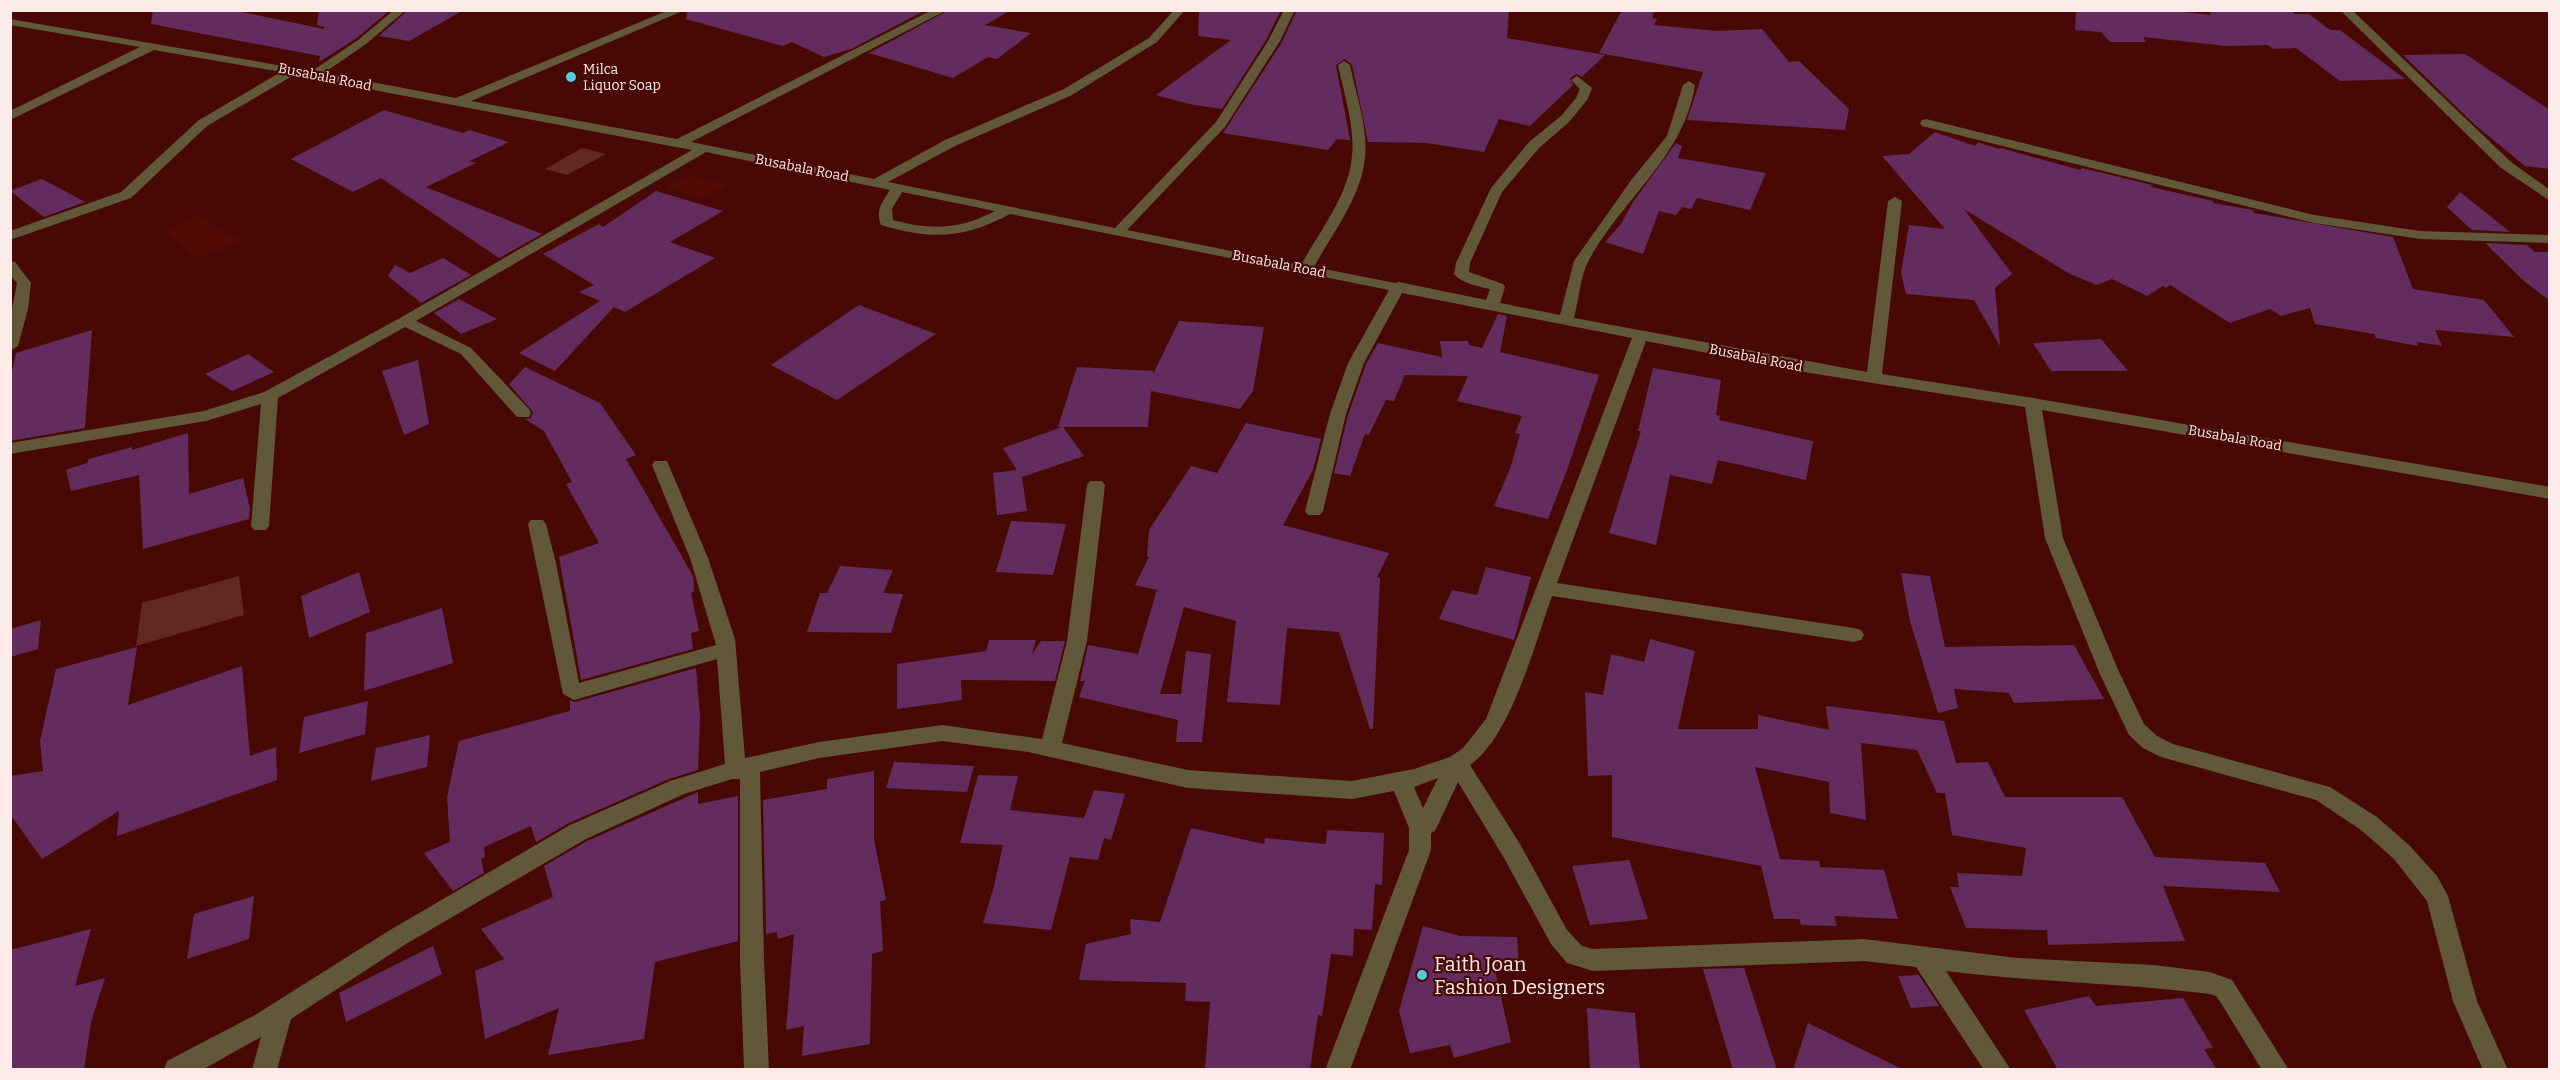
<svg xmlns="http://www.w3.org/2000/svg" width="2560" height="1080" font-family="Bitter,serif">
  <style>
    .built { fill: #520a04 }
    .green { fill: #612921 }
    .building { fill: #622d5e }
    .lines { fill: none; stroke-linecap: round; stroke-linejoin: round }
    .minor { fill: #615739; fill-rule: evenodd }
    .poi-dot { fill: #54cade; stroke: #480904; stroke-width: 2 }
    .labels { text-anchor: middle; dominant-baseline: central; stroke-width: 4.5; stroke-linejoin: round; paint-order: stroke }
    .far-poi-label { font-size: 14px; fill: #fcebe8; stroke: #480904; text-anchor: start }
    .far-street-label { font-size: 14px; fill: #fcebe8; stroke: #480904 }
    .near-poi-label { font-size: 20px; fill: #fcebe8; stroke: #480904; text-anchor: start }
  </style>
  <rect width="100%" height="100%" fill="#480904"/>
  <g class="built">
    <polygon points="690,174 726,185 703,199 666,187"/>
    <polygon points="199,215 242,242 198,258 163,231"/>
  </g>
  <g class="green">
    <polygon points="582,148 606,154 567,175 545,169"/>
    <polygon points="239,576 244,615 136,646 142,603"/>
  </g>
  <g class="building">
    <polygon points="153,10 232,10 324,29 324,27 317,25 319,10 390,10 357,38 319,62 320,56 151,24"/>
    <polygon points="408,10 464,10 409,41 379,36"/>
    <polygon points="926,10 851,49 824,57 792,42 783,46 686,19 687,10"/>
    <polygon points="949,10 1011,10 985,25 1031,33 997,59 988,57 953,78 869,53"/>
    <polygon points="1199,10 1281,10 1266,40 1222,109 1189,104 1156,95 1231,40 1198,36"/>
    <polygon points="1297,10 1509,10 1507,38 1605,55 1582,77 1577,74 1570,78 1573,85 1530,126 1499,119 1484,152 1427,143 1368,142 1352,65 1345,59 1336,65 1350,140 1337,139 1328,150 1223,133 1282,42"/>
    <polygon points="1622,10 1655,10 1652,18 1657,19 1654,25 1717,31 1762,29 1789,62 1799,61 1849,109 1845,130 1687,120 1703,72 1599,53"/>
    <polygon points="2076,10 2168,10 2211,15 2208,10 2290,10 2295,14 2309,14 2330,30 2340,30 2405,79 2340,81 2296,48 2273,49 2268,45 2227,46 2143,37 2146,42 2110,42 2101,32 2075,30"/>
    <polygon points="2465,54 2550,110 2550,169 2525,166 2474,124 2403,55"/>
    <polygon points="384,110 463,133 469,130 509,142 470,161 476,163 426,187 542,234 499,258 381,178 353,192 291,159"/>
    <polygon points="1935,132 1975,146 1978,142 1999,149 2001,148 2080,170 2082,168 2152,185 2151,187 2213,201 2213,203 2253,210 2254,213 2393,237 2413,289 2484,300 2514,337 2435,330 2442,346 2417,342 2418,346 2376,338 2374,334 2315,324 2310,308 2281,316 2270,309 2230,323 2170,285 2166,288 2163,286 2147,296 2112,279 2097,285 2070,274 1964,209 2012,274 1995,288 2000,346 1974,300 1906,294 1901,273 1909,225 1945,229 1882,156 1909,154"/>
    <polygon points="1676,143 1682,146 1678,158 1766,173 1750,210 1697,198 1691,209 1682,207 1676,215 1659,211 1643,254 1605,242 1621,224 1633,202"/>
    <polygon points="42,179 85,202 44,217 10,191"/>
    <polygon points="656,191 723,211 670,242 715,258 625,312 614,307 555,371 519,353 600,301 579,292 594,285 543,254 599,224 603,227"/>
    <polygon points="2460,192 2510,232 2472,230 2447,207"/>
    <polygon points="2485,243 2527,245 2535,252 2550,252 2550,301 2524,281"/>
    <polygon points="443,258 471,275 421,303 388,276 395,265 410,273"/>
    <polygon points="459,299 497,319 461,334 434,313"/>
    <polygon points="859,305 936,334 837,400 771,365"/>
    <polygon points="1498,314 1507,316 1500,352 1599,375 1567,470 1548,519 1494,506 1510,469 1520,434 1515,433 1522,416 1457,401 1468,376 1405,375 1394,401 1386,400 1369,435 1365,434 1350,476 1334,473 1348,415 1366,364 1378,343 1442,357 1440,341 1468,341 1469,345 1482,348"/>
    <polygon points="1179,321 1264,327 1253,391 1240,409 1151,391 1148,427 1063,427 1084,456 1022,477 1027,511 997,515 993,473 1017,470 1003,448 1062,427 1058,427 1077,367 1153,371 1153,374"/>
    <polygon points="92,330 85,428 10,441 10,381 16,353"/>
    <polygon points="2101,339 2128,371 2051,371 2033,343"/>
    <polygon points="248,354 274,372 232,391 205,374"/>
    <polygon points="418,360 429,424 404,435 382,371"/>
    <polygon points="525,367 600,403 636,455 626,459 693,576 694,592 691,593 699,631 691,633 693,649 581,680 559,557 599,543 566,484 572,482 544,431 525,419 531,418 533,412 509,384"/>
    <polygon points="1653,368 1721,380 1716,415 1720,416 1719,420 1813,441 1806,480 1718,460 1712,484 1670,475 1656,545 1609,533 1641,431 1638,431"/>
    <polygon points="1246,423 1321,439 1313,470 1283,525 1389,553 1377,577 1380,578 1373,729 1370,729 1339,632 1287,628 1280,705 1227,702 1236,621 1184,607 1160,694 1181,694 1186,651 1211,654 1202,742 1176,742 1178,720 1079,697 1085,681 1080,681 1088,645 1138,654 1157,590 1135,585 1149,557 1147,557 1149,530 1191,466 1217,473"/>
    <polygon points="188,433 189,494 243,478 250,509 249,519 143,549 139,475 71,491 66,470 87,463 89,459 132,447 132,450"/>
    <polygon points="1011,521 1066,524 1053,575 996,572"/>
    <polygon points="840,566 893,570 883,593 903,594 891,633 807,632 820,593 827,593"/>
    <polygon points="1486,567 1531,577 1514,640 1439,619 1452,590 1477,595"/>
    <polygon points="359,572 370,612 309,638 301,596"/>
    <polygon points="1901,573 1930,576 1945,647 2074,645 2104,699 2014,703 2009,693 1954,689 1958,708 1938,713 1910,621"/>
    <polygon points="442,608 453,663 364,691 366,633"/>
    <polygon points="41,620 38,649 10,657 10,629"/>
    <polygon points="1650,639 1695,651 1678,729 1758,729 1758,715 1829,730 1826,706 1944,721 1956,763 1988,762 2005,797 2122,797 2155,857 2265,863 2280,892 2163,886 2185,941 2048,945 2047,930 1966,928 1950,887 1959,887 1957,873 2022,876 2026,848 1952,835 1945,793 1937,793 1917,750 1861,743 1866,820 1830,813 1829,782 1755,767 1780,859 1819,861 1820,867 1884,870 1898,919 1834,916 1837,926 1801,925 1799,919 1774,919 1761,866 1612,837 1612,775 1588,776 1585,692 1603,695 1611,654 1644,662"/>
    <polygon points="989,640 1036,640 1032,654 1041,641 1065,641 1055,681 961,680 962,700 897,709 897,664 986,651"/>
    <polygon points="137,647 128,705 242,666 250,756 276,747 277,780 117,836 119,811 42,859 10,814 10,776 43,771 40,741 56,669"/>
    <polygon points="696,668 700,716 698,770 669,779 569,823 536,842 531,826 484,847 485,857 481,859 484,873 453,891 424,853 450,842 447,797 459,741 570,711 570,700 575,702"/>
    <polygon points="368,701 365,734 299,753 304,717"/>
    <polygon points="430,735 427,767 371,781 376,748"/>
    <polygon points="894,762 974,766 967,792 886,788"/>
    <polygon points="874,771 874,839 886,900 880,901 883,951 872,954 870,1044 802,1056 804,1026 786,1030 794,934 778,939 777,932 766,934 763,800 827,789 827,779"/>
    <polygon points="978,775 1018,776 1010,810 1084,818 1094,790 1125,794 1111,840 1104,838 1098,860 1070,857 1051,930 983,923 994,886 1003,845 960,843"/>
    <polygon points="698,792 698,804 738,796 738,941 655,962 644,1039 548,1055 559,1008 485,1039 475,971 504,959 481,929 553,897 544,866 587,841"/>
    <polygon points="1191,828 1264,844 1265,838 1326,844 1327,830 1384,833 1382,885 1375,884 1372,930 1354,929 1353,956 1331,954 1322,1016 1318,1015 1310,1070 1205,1070 1210,1002 1185,1001 1186,983 1079,980 1086,944 1131,934 1130,919 1160,922"/>
    <polygon points="1629,860 1648,919 1590,925 1572,866"/>
    <polygon points="254,896 249,939 187,959 194,914"/>
    <polygon points="1423,926 1460,936 1517,937 1519,967 1494,966 1511,1042 1454,1058 1450,1045 1410,1053 1399,1011"/>
    <polygon points="91,929 75,986 105,978 91,1022 84,1070 10,1070 10,950"/>
    <polygon points="433,946 442,974 346,1022 339,993"/>
    <polygon points="1744,968 1777,1070 1733,1070 1703,969"/>
    <polygon points="1919,975 1939,1006 1911,1008 1898,976"/>
    <polygon points="2089,996 2096,1006 2183,998 2213,1048 2204,1049 2217,1070 2058,1070 2024,1010"/>
    <polygon points="1587,1008 1635,1013 1640,1070 1590,1070"/>
    <polygon points="1808,1023 1904,1070 1793,1070"/>
  </g>
  <g class="lines">
    <g class="minor">
      <path d="M394,10H406L366,44L324,73L456,98L669,10H685L471,101L677,139L932,10H947L691,142L874,179L945,140L1064,89L1149,38L1174,10H1185L1157,42L1072,95L955,146L888,182L1115,228L1216,122L1268,41L1284,10H1295L1280,41L1225,127L1127,230L1301,265C1319,232 1349,195 1352,156C1355,126 1344,94 1338,65L1344,61L1350,65C1356,95 1368,127 1365,157C1362,196 1332,234 1314,267L1395,283L1399,282L1486,300L1490,289C1477,286 1463,284 1454,274L1456,263L1491,188L1529,142L1561,116L1576,98L1580,89L1571,80L1577,76L1592,88L1588,99L1569,122L1539,148L1502,192L1470,263L1469,272L1503,284L1505,287L1500,303L1560,315L1574,261L1632,179L1667,136L1683,85L1689,81L1695,85C1684,157 1622,199 1589,260C1580,276 1579,300 1574,318L1867,372L1888,201L1895,197L1902,201L1882,374L2033,398L2550,487V499L2042,410L2063,538L2119,672L2144,724L2157,736L2173,744L2330,787L2377,817L2410,846L2437,876L2448,896L2477,1001L2508,1070H2483L2453,1001L2427,901L2394,859L2361,830L2316,800L2161,757L2143,748L2129,735L2099,672L2045,538L2025,407L1810,373L1646,341L1557,583L1854,628L1861,630L1864,635L1861,640L1854,642L1552,596C1535,643 1511,737 1470,765L1520,844L1567,930L1582,946L1593,949L1864,939L2017,958L2154,965L2210,972L2232,980L2289,1070H2262L2221,1003L2216,996L2210,994C2122,983 2034,982 1946,971L2011,1070H1984L1916,967L1864,961L1593,971L1567,963L1551,944L1504,858L1458,782L1435,831L1431,833V850L1350,1070H1325L1409,850V828L1394,791L1352,799L1188,788L1028,752L942,741L819,758L760,772L764,960L769,1070H744L740,960V779H732L684,794L586,839L406,944L291,1019L277,1070H252L261,1037L202,1070H164L167,1061L255,1015L390,930L570,825L670,781L725,764L717,659L574,700L563,694L528,524L531,520H543L546,524L556,563L579,683L716,645L690,558L652,465L655,461H667L708,558L735,639L745,758L819,742L942,725L1042,739L1067,641L1087,485L1090,481H1102L1105,485L1087,641L1062,743L1188,770L1352,781L1414,769L1450,757L1463,748L1486,719L1632,338L1402,293L1364,363L1346,414L1323,511L1320,515H1308L1305,511L1330,414L1348,363L1389,290L1010,214C963,239 932,240 881,225C875,211 882,202 890,190L706,152L416,321L471,348L529,409L531,413L529,417H517L461,354L405,327L278,398L269,526L266,530H254L251,526L261,404L206,421L10,454V443L204,411L264,392L400,318L692,150L294,75L207,126L131,198L10,240V231L121,192L199,120L281,72L154,50L10,120V111L140,47L10,25V19L312,71L358,40ZM902,192L995,211C960,230 930,230 893,220L892,209ZM1438,778L1423,808L1414,787Z"/>
      <polygon points="2340,10 2352,10 2511,162 2550,190 2550,201 2501,168"/>
      <polygon points="1926,119 2314,215 2420,231 2550,235 2550,243 2420,239 2314,223 1922,126 1920,123 1922,120"/>
      <polygon points="10,261 15,262 31,283 28,309 18,346 10,351 10,319 17,283 10,275"/>
    </g>
  </g>
  <g class="poi-dot">
    <circle cx="571" cy="77" r="6"/>
    <circle cx="1422" cy="975" r="6"/>
  </g>
  <g class="labels">
    <g class="far-poi-label">
      <text x="583" y="69">Milca<tspan x="583" dy="16">Liquor Soap</tspan></text>
    </g>
    <g class="far-street-label">
      <text transform="translate(325 77) rotate(11)">Busabala Road</text>
      <text transform="translate(802 168) rotate(11)">Busabala Road</text>
      <text transform="translate(1279 264) rotate(11)">Busabala Road</text>
      <text transform="translate(1756 358) rotate(11)">Busabala Road</text>
      <text transform="translate(2235 438) rotate(10)">Busabala Road</text>
    </g>
    <g class="near-poi-label">
      <text x="1434" y="964">Faith Joan<tspan x="1434" dy="23">Fashion Designers</tspan></text>
    </g>
  </g>
  <rect width="2560" height="1080" fill="none" stroke="#fcebe8" stroke-width="24"/>
</svg>
